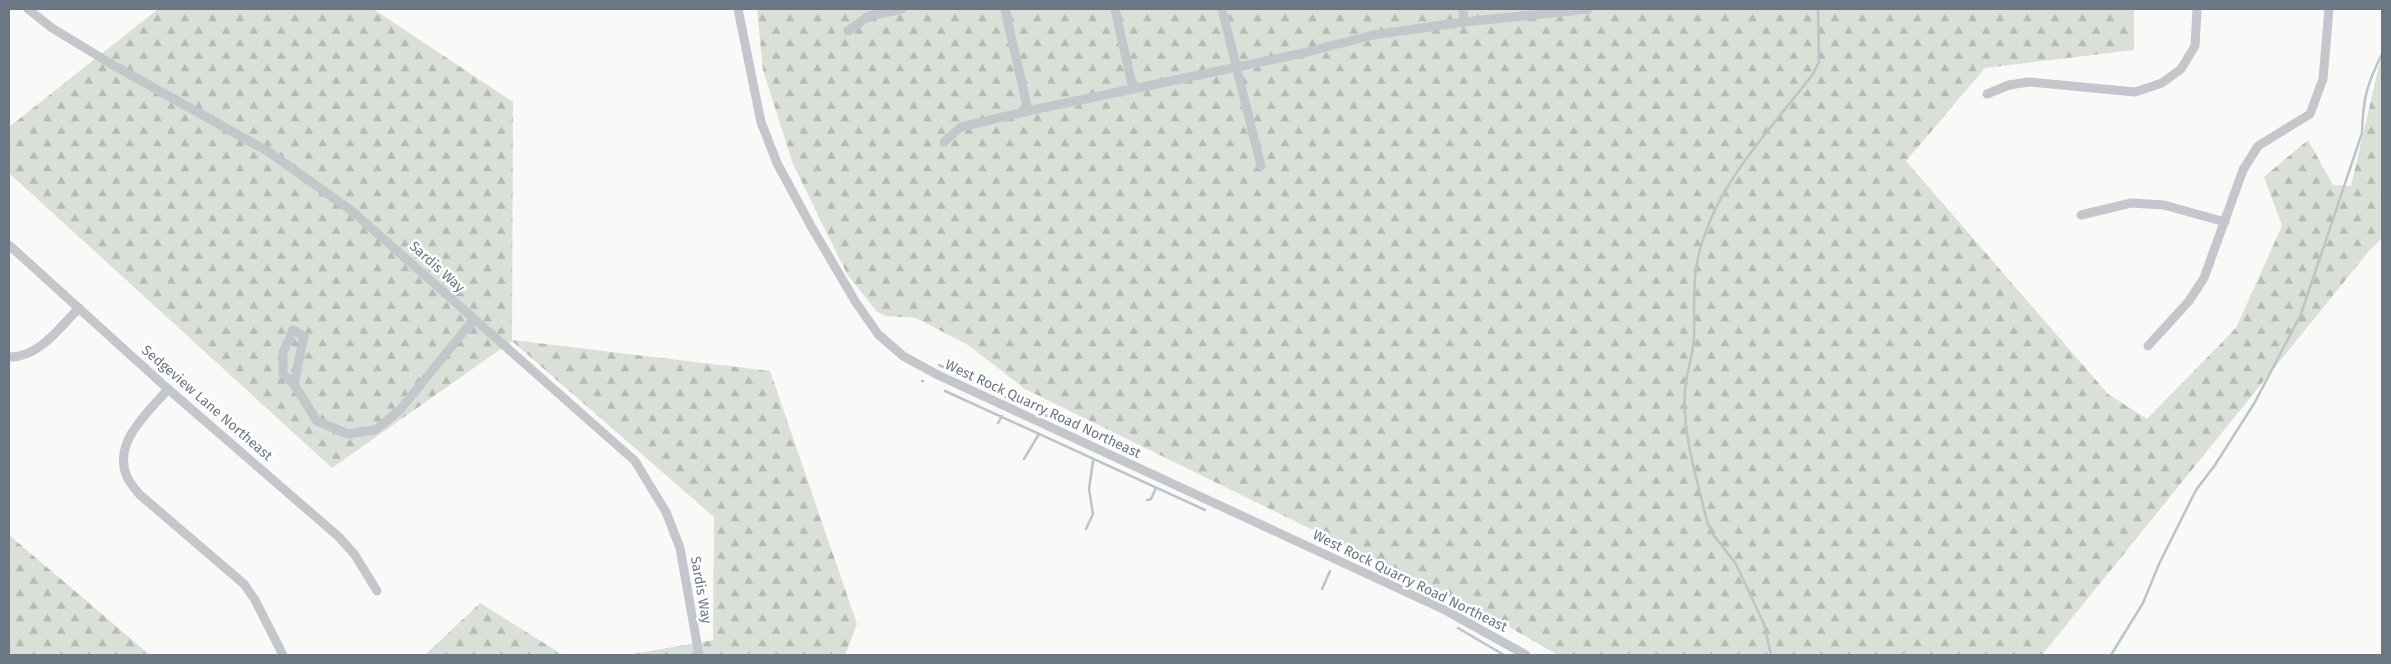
<svg xmlns="http://www.w3.org/2000/svg" width="2391" height="664" font-family="'Fira Sans',sans-serif">
  <style>
    .forest { fill: url(#forest-firs) }
    .lines { fill: none; stroke-linecap: round; stroke-linejoin: round }
    .stream { stroke: #bbc4c8; stroke-width: 2.5 }
    .minor { stroke: #c3c6ca; stroke-width: 9 }
    .labels { text-anchor: middle; dominant-baseline: central; stroke-width: 5; stroke-linejoin: round; paint-order: stroke }
    .street-label { font-size: 14px; fill: #6b7784; stroke: #fff }
  </style>
  <defs>
    <pattern id="forest-firs" width="22" height="20" patternUnits="userSpaceOnUse" patternTransform="scale(1.25)"><rect width="22" height="20" fill="#dadfd8"/><path d="M5 1l3.5 6h-7zM16 11l3.5 6h-7z" fill="#b5bab5"/></pattern>
  </defs>
  <rect width="100%" height="100%" fill="#f9f9f7"/>
  <g class="forest">
    <polygon points="158,9 373,9 513,102 512,340 770,371 857,624 845,655 627,655 713,640 714,517 512,341 332,468 9,173 9,127"/>
    <polygon points="757,9 2134,9 2134,50 1985,68 1906,161 2108,394 2147,419 2236,328 2282,226 2264,177 2308,140 2333,185 2351,186 2382,53 2382,238 2369,251 2042,655 1558,655 1497,620 1025,389 968,345 916,318 886,316 877,312 847,274 793,164 763,70"/>
    <polygon points="9,535 150,655 9,655"/>
    <polygon points="480,603 563,655 425,655"/>
  </g>
  <g class="lines">
    <g class="stream">
      <polyline points="939,365 1040,413 1067,424 1076,426"/>
      <polyline points="922,381 923,381"/>
      <polyline points="945,391 1205,510"/>
      <polyline points="998,423 1002,416"/>
      <polyline points="1024,459 1039,434"/>
      <polyline points="1147,500 1151,499 1156,488"/>
      <polyline points="1086,529 1093,514 1089,489 1093,461"/>
      <polyline points="1322,589 1330,571"/>
      <polyline points="1458,628 1504,655"/>
      <path d="M1771,655L1764,624L1736,564L1712,533L1707,521C1697,479 1682,434 1685,391C1686,373 1693,356 1694,338C1695,313 1692,288 1697,263C1711,188 1769,132 1813,74L1819,62L1818,9"/>
      <path d="M2111,655L2143,603L2159,564L2196,490L2215,465L2255,402L2301,314L2362,133C2363,98 2367,84 2382,54"/>
    </g>
    <g class="minor">
      <polyline points="28,9 52,28 113,65 269,152 352,211 635,461 666,512 680,548 699,655"/>
      <polyline points="738,9 761,122 777,163 811,226 855,301 878,334 903,356 938,375 1445,610 1526,655"/>
      <polyline points="1005,9 1028,111"/>
      <polyline points="1115,9 1133,89"/>
      <polyline points="1222,9 1261,166"/>
      <polyline points="1463,9 1464,22 1571,11"/>
      <polyline points="1571,9 1571,11 1588,9"/>
      <polyline points="848,31 869,16 902,9"/>
      <polyline points="1987,94 2009,85 2029,82 2135,92 2162,83 2181,69 2195,46 2197,9"/>
      <polyline points="944,142 961,127 1028,111 1299,54 1373,35 1464,22"/>
      <polyline points="2081,215 2131,203 2164,205 2225,222"/>
      <polyline points="9,245 168,389 339,537 355,555 377,591"/>
      <polyline points="2148,346 2189,301 2204,278 2243,170 2258,146 2310,114 2323,79 2329,9"/>
      <path d="M9,357C39,358 59,328 79,308"/>
      <polyline points="294,384 283,374 283,353 293,330 304,336 294,384 317,421 348,434 375,430 399,411 474,319"/>
      <path d="M168,389C148,413 112,442 127,477C130,483 135,489 139,494L244,584L255,600L283,655"/>
    </g>
  </g>
  <g class="labels">
    <g class="street-label">
      <text transform="translate(437 267) rotate(42)">Sardis Way</text>
      <text transform="translate(207 403) rotate(41)">Sedgeview Lane Northeast</text>
      <text transform="translate(1043 409) rotate(25)">West Rock Quarry Road Northeast</text>
      <text transform="translate(1410 581) rotate(26)">West Rock Quarry Road Northeast</text>
      <text transform="translate(701 590) rotate(80)">Sardis Way</text>
    </g>
  </g>
  <rect width="2391" height="664" fill="none" stroke="#6b7784" stroke-width="20"/>
</svg>
